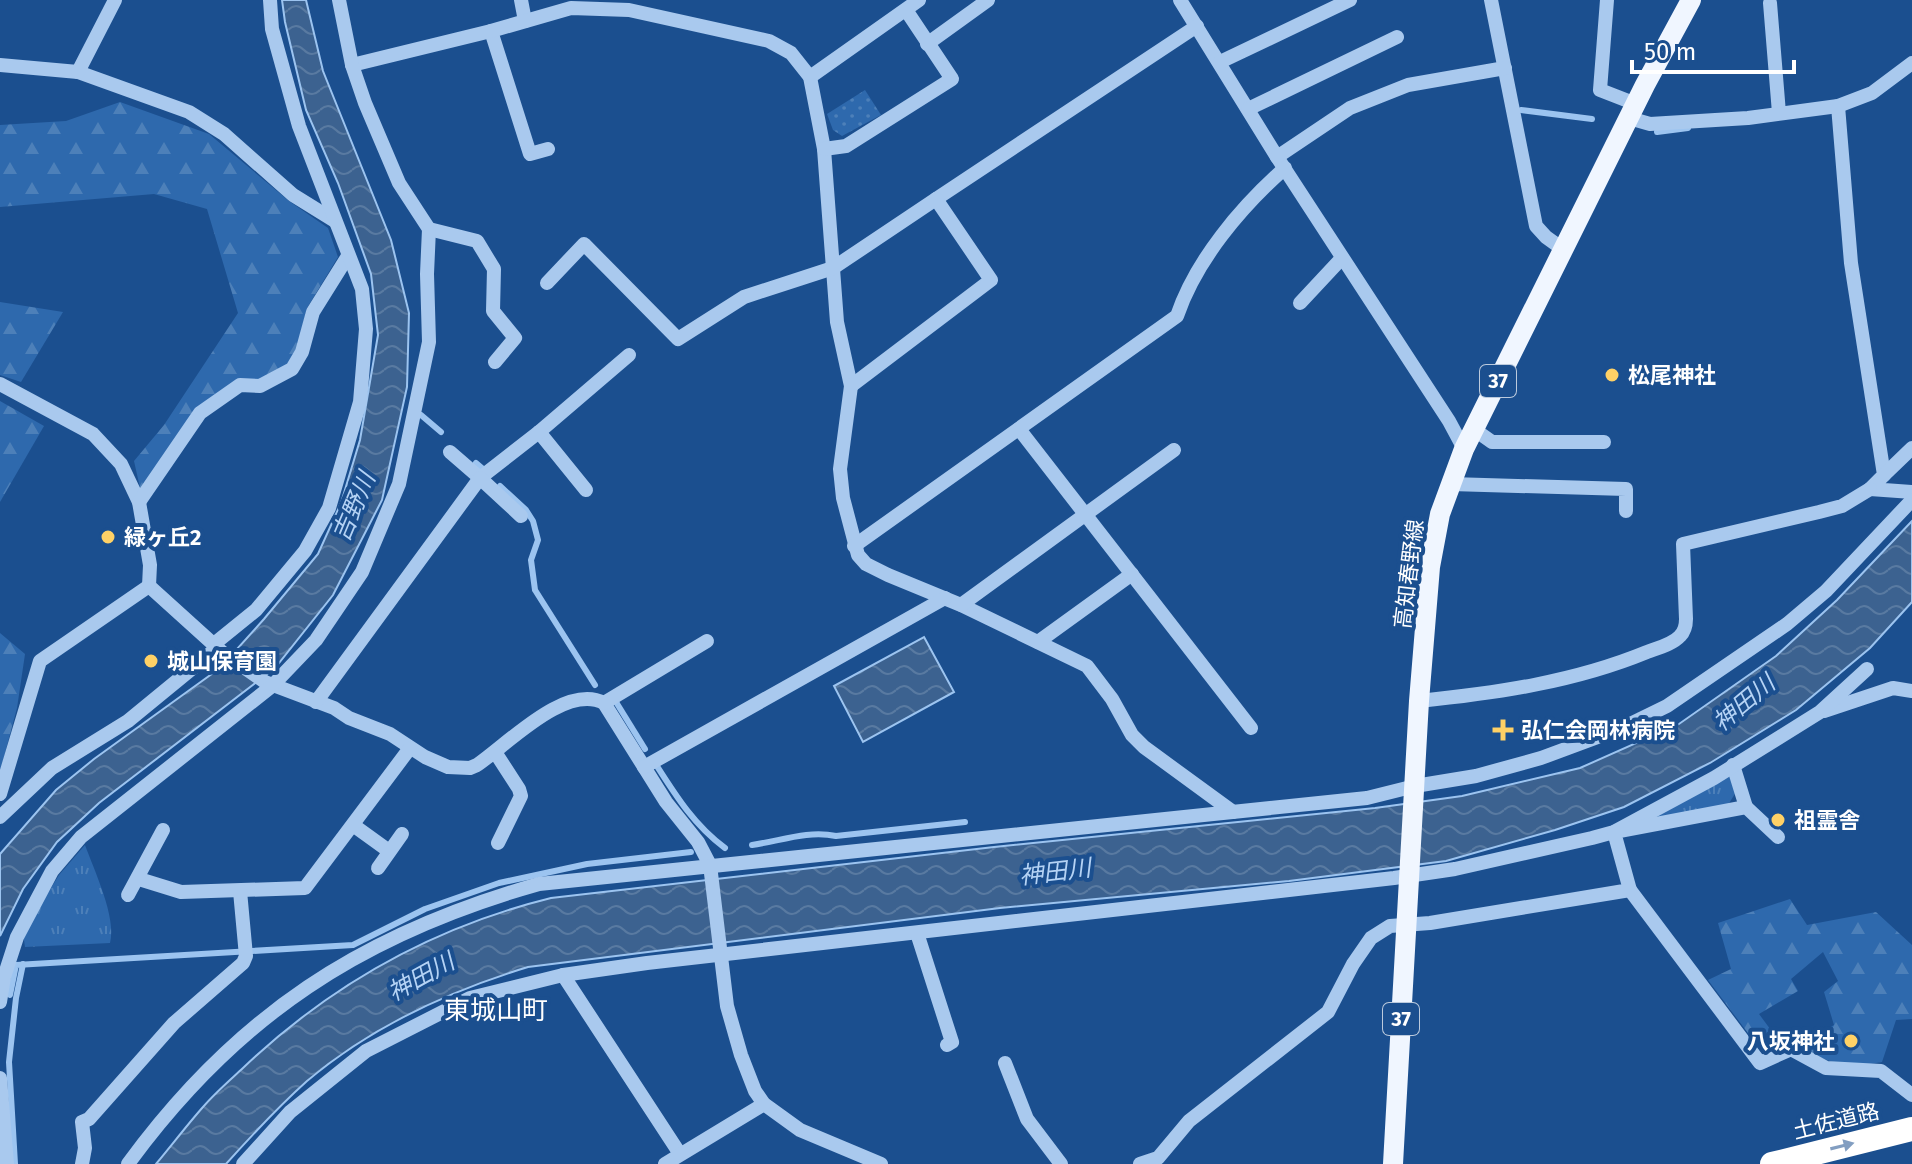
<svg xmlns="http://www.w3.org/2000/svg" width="1912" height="1164" font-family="'Fira Sans','Noto Sans JP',sans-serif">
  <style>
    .grass { fill: url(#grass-tufts) }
    .forest { fill: url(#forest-firs) }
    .park { fill: url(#park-dots) }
    .water { fill: url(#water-waves); stroke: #9cc4f0; stroke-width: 2 }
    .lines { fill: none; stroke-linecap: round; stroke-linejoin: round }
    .stream { stroke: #9cc4f0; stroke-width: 6 }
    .minor { stroke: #a9c9ee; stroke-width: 14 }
    .major { stroke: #f0f6ff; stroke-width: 20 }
    .highway { stroke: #fff; stroke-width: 24 }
    .oneway { fill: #829ec1 }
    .poi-dot { fill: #ffd166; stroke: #1b4f8f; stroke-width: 3 }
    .labels { text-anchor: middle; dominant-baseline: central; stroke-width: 8; stroke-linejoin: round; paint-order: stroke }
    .shield { fill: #1b4f8f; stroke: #bbcadd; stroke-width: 2 }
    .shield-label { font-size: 20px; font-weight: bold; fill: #fff }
    .poi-label { font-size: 22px; font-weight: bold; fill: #fff; stroke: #1b4f8f; text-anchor: start }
    .street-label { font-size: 22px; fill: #fff; stroke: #1b4f8f }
    .water-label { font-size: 24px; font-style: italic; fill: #b5d3f5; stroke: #1b4f8f }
    .quarter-label { font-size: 26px; fill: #fff; stroke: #1b4f8f }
  </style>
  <defs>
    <pattern id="grass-tufts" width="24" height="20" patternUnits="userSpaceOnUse" patternTransform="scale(2)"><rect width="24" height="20" fill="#2e69ad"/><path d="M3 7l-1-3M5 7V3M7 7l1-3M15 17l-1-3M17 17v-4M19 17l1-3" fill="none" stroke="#4d80b9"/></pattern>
    <pattern id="forest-firs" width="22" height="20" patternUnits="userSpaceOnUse" patternTransform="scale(2)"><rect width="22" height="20" fill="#2e69ad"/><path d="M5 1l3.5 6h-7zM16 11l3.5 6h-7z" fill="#4d80b9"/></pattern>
    <pattern id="park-dots" width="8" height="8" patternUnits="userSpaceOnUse" patternTransform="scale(2)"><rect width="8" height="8" fill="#2e69ad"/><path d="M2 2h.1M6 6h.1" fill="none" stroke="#4d80b9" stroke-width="1.8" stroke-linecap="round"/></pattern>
    <pattern id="water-waves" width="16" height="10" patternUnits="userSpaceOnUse" patternTransform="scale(2)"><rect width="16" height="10" fill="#3c6290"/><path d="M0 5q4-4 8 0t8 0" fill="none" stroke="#597aa1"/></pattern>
  </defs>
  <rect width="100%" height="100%" fill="#1b4f8f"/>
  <g class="grass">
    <polygon points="1729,775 1736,792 1728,805 1646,821"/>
    <path d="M85,845C94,870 117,918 110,943L25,947L23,933L59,875Z"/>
  </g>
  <g class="forest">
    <polygon points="120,102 209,134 289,201 328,228 338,257 307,308 296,351 288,366 194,410 141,492 134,461 164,425 238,313 207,209 154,194 0,207 0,125 66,121"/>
    <polygon points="0,302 63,312 21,382 0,375"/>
    <polygon points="0,401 44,426 0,502"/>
    <polygon points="0,633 25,654 17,708 0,772"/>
    <path d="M1790,899L1807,925L1876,912L1912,945V1019L1896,1020L1882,1062C1841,1070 1825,1061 1790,1042L1812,1037L1834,1025L1824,992L1838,981L1823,952L1791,979L1798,991L1759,1014L1779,1041L1763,1053L1708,980L1731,969L1718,923Z"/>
  </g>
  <polygon class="park" points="865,90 881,115 842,136 833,130 827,114"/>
  <g class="water">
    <polygon points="282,0 306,0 323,71 391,240 409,313 407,387 382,500 333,595 275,668 99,803 57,842 23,889 0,936 0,854 56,790 94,759 220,668 264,619 318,554 341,503 360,440 378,335 371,274 338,183 306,110 285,22"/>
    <path d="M1912,521V602L1870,648L1796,710L1710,763L1624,807L1555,830L1446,861L1289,881L1000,908L528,967C449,991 371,1027 307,1081C278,1107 252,1135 226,1164H156C172,1145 187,1125 203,1107C215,1093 229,1081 243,1068C330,985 434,927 551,898L994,847L1375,808L1462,796L1580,768L1679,724L1776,656L1837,600Z"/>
    <polygon points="924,637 954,692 863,742 834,686"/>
  </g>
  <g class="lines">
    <g class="stream">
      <polyline points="1521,110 1592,119"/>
      <polyline points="1657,132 1688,128"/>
      <polyline points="421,415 441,432"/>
      <polyline points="476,463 483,469"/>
      <polyline points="500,486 526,510 533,521 538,540 531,560 535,590 595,685"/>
      <polyline points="616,702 645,749"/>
      <path d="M655,763C676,796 694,825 725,848"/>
      <path d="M752,845C780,841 808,830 836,836L965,822"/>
      <polyline points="10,995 16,965 353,945 425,909 499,883 587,864 691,852"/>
      <polyline points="15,1164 9,1062 16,998 23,964"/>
    </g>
    <g class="minor">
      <polyline points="521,0 525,21"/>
      <polyline points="1180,0 1277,157 1449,421 1464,449"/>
      <polyline points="1491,0 1536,226 1546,237 1564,250"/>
      <polyline points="1607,0 1600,90 1636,104"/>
      <polyline points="1770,3 1779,113"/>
      <polyline points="491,31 530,154 548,149"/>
      <polyline points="927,44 988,0"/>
      <polyline points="1220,62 1350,0"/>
      <polyline points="0,65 78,72 189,112 224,134 293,195 335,221"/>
      <polyline points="352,65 491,31 571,8 629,10 769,41 791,53 810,77 824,149 837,322 851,386 840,469 843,498 858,555 866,564 888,575 961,605 1087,666 1112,699 1132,735 1144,747 1233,812"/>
      <polyline points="78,72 115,0"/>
      <polyline points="810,77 919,0"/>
      <polyline points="1838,106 1851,263 1884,475 1870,489 1912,492"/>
      <polyline points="1248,109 1397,37"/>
      <polyline points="1629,118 1650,124 1748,118 1838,106 1872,93 1912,63"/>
      <polyline points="824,149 846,146 952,79 906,10"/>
      <polyline points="1277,157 1350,108 1408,85 1505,68"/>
      <polyline points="936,199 1197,26"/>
      <polyline points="429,229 477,241 494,269 493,311 515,338 495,362"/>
      <polyline points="547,283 584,244 678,339 744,297 833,268 936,199 991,280 851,386"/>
      <polyline points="1300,303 1342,258"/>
      <polyline points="0,384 93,434 121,464 139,502 150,565 149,586"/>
      <polyline points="1019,429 1251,728"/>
      <polyline points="1475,430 1492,442 1604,442"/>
      <polyline points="539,432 586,490"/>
      <polyline points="450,452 480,478 539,432 629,355"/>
      <polyline points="1884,475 1912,448"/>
      <polyline points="1451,484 1626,489 1626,511"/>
      <polyline points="139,502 200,413 240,385 260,386 292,369 302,352 313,312 348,256"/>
      <path d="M854,546L1177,316C1196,260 1241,207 1285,168"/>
      <path d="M149,586L222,652L265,682L334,708L349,718L390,734L425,757L448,767L470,768L477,765C508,744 565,683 604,703L666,802L698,842L710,865L727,1006L741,1055L755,1091L764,1104L800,1130L881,1164"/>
      <polyline points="961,605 1174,450"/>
      <polyline points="1038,642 1132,574"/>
      <polyline points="214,644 256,610 305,551 329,508 360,402 366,329 362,289 299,126 272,29 270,0"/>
      <path d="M1419,701C1497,693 1574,682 1647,652C1658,648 1673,644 1680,636C1685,631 1686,625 1686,619L1683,544L1819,512L1842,506L1870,489"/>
      <polyline points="316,702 480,478 521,516"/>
      <polyline points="604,703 707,641"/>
      <polyline points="1824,711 1893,688 1912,691"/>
      <polyline points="495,752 519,789 521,796 498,843"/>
      <polyline points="1733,765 1746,807"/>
      <polyline points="644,767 945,598"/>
      <polyline points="0,794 40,661 149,586"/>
      <polyline points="0,817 52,768 128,721 217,648"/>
      <polyline points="353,825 389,851"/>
      <polyline points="378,868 402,834"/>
      <polyline points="139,879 181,892 305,888 410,748"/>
      <polyline points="1630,890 1760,1063 1791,1049 1826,1068 1881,1071 1912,1095"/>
      <polyline points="128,895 163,830"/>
      <polyline points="917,933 952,1042 947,1045"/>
      <polyline points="563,975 680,1154"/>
      <polyline points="0,1002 4,977 17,937 52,871 81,837 272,686 316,640 362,572 399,484 429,342 427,274 429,229 399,183 365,103 352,65 339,0"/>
      <polyline points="1005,1063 1027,1119 1061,1164"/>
      <polyline points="0,1078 7,1164"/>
      <polyline points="82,1164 85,1148 82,1122 89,1119 174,1023 243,963 246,956 240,891"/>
      <path d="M128,1164C237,1015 362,934 539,884L1367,798L1415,786L1476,776L1541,758L1622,728L1667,706L1787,624L1826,591L1912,500"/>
      <polyline points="243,1164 290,1112 366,1051 470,998 563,975 647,963 1394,878 1455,869 1592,838 1614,832 1714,778 1820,712 1867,669"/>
      <polyline points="665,1164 764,1104"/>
      <polyline points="1140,1164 1158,1158 1189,1121 1328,1012 1353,964 1371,938 1390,926 1430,923 1630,890 1614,832 1746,807 1778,837"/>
    </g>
    <polyline class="major" points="1393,1164 1419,701 1430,567 1440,514 1464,449 1645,85 1691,0"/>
    <polyline class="highway" points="1772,1164 1912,1129"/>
  </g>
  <defs><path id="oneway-solid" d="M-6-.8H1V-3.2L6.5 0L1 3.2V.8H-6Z" transform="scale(2)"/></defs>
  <use class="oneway" href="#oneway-solid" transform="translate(1842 1146) rotate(-14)"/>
  <g class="poi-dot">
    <circle cx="1612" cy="375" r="8"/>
    <circle cx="108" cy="537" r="8"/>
    <circle cx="151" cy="661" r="8"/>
    <path d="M1499 718h8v8h8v8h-8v8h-8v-8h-8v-8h8z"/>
    <circle cx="1778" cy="820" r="8"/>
    <circle cx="1851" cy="1041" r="8"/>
  </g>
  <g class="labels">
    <g class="shield">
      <rect x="1480" y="365" width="36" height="32" rx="6"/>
      <rect x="1383" y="1003" width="36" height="32" rx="6"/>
    </g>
    <g class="shield-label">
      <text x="1498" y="381">37</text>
      <text x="1401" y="1019">37</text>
    </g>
    <g class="poi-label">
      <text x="1628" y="375">松尾神社</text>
      <text x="124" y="537">緑ヶ丘2</text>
      <text x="167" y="661">城山保育園</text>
      <text x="1521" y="730">弘仁会岡林病院</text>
      <text x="1794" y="820">祖霊舎</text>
      <text x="1835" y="1041" text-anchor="end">八坂神社</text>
    </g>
    <g class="street-label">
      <text transform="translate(1409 574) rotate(-83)">高知春野線</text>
      <text transform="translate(1836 1121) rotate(-14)">土佐道路</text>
    </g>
    <g class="water-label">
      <text transform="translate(354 507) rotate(-67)">吉野川</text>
      <text transform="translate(1744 703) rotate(-40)">神田川</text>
      <text transform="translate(1055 872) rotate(-7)">神田川</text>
      <text transform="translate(421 977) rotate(-29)">神田川</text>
    </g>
    <g class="quarter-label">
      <text x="496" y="1010">東城山町</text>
    </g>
  </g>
  <path d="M1632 60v12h162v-12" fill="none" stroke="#ffffff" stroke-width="4"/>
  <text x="1644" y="60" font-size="24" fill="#ffffff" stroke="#1b4f8f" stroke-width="6" paint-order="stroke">50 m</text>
</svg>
